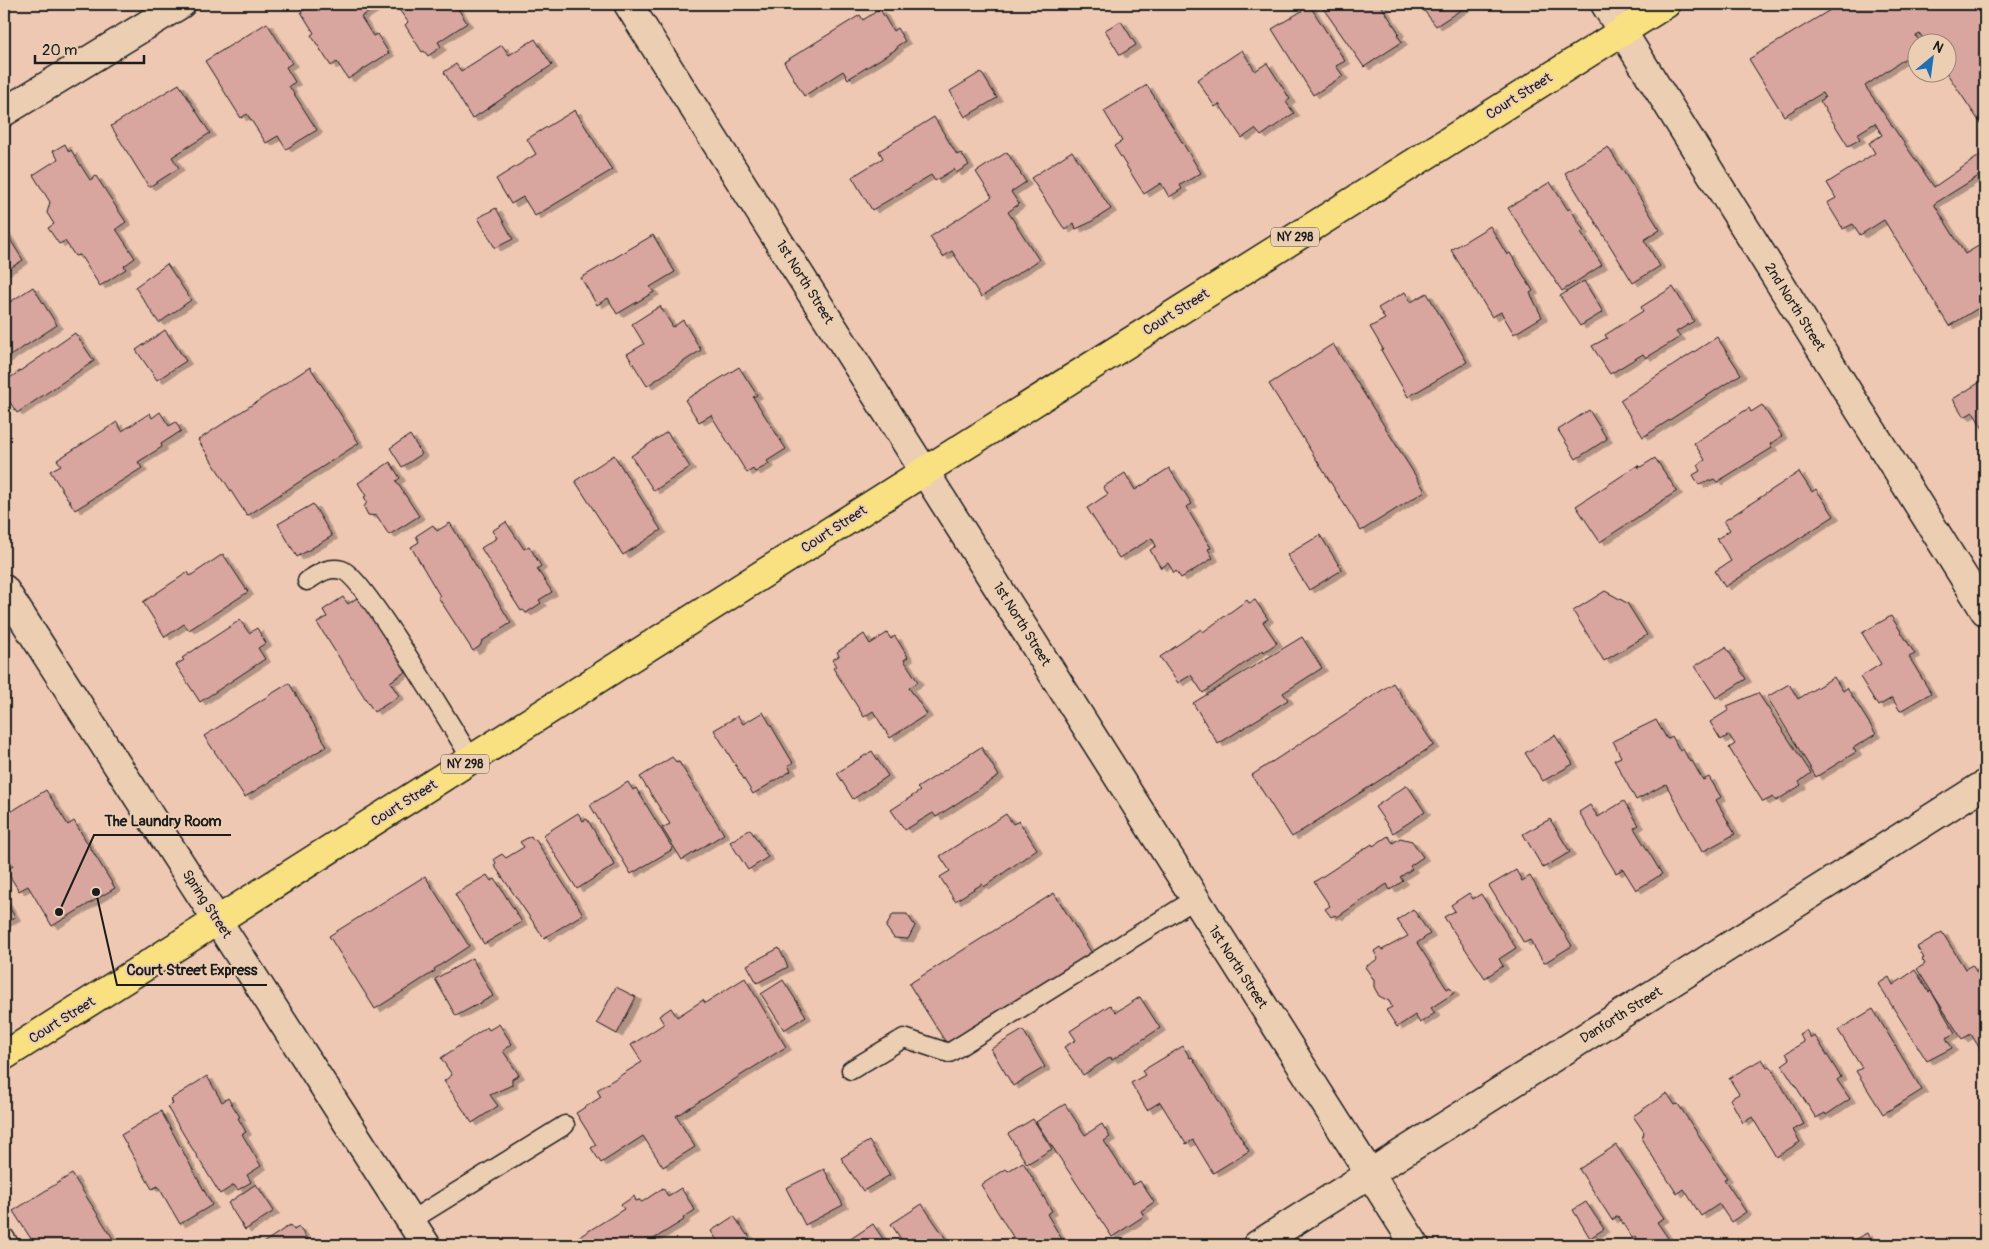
<svg xmlns="http://www.w3.org/2000/svg" width="1989" height="1249" font-family="Pangolin,sans-serif">
  <style>
    .building { fill: #d8a59f; stroke: #1c1c1c; filter: url(#shadow) }
    .lines { fill: none; stroke-linecap: round; stroke-linejoin: round }
    .lane-casing { stroke: #1c1c1c; stroke-width: 21 }
    .street-casing { stroke: #1c1c1c; stroke-width: 31 }
    .primary-casing { stroke: #1c1c1c; stroke-width: 31 }
    .lane { stroke: #ecceb3; stroke-width: 18 }
    .street { stroke: #ecceb3; stroke-width: 28 }
    .primary { stroke: #f9e181; stroke-width: 28 }
    .labels { text-anchor: middle; dominant-baseline: central; stroke-width: 4; stroke-linejoin: round; paint-order: stroke }
    .shield { fill: #ecceb3; stroke: #5a5149; stroke-width: 1 }
    .shield-label { font-size: 12px; font-weight: bold; fill: #1c1c1c }
    .street-label { font-size: 14px; fill: #1c1c1c; stroke: #ecceb3 }
    .leader { fill: none; stroke: #1c1c1c; stroke-width: 2 }
    .callout-dot { fill: #1c1c1c; stroke: #ecceb3; stroke-width: 2 }
    .callout-label { font-size: 15px; text-anchor: middle; font-weight: bold; fill: #1c1c1c; stroke: #ecceb3; stroke-width: 4; stroke-linejoin: round; paint-order: stroke }
  </style>
  <defs>
    <filter id="shadow"><feDropShadow dx="5.5" dy="3" stdDeviation="0" flood-color="#0004"/></filter>
  </defs>
  <rect width="100%" height="100%" fill="#efc8b3"/>
  <filter id="ink" filterUnits="userSpaceOnUse"><feTurbulence type="fractalNoise" baseFrequency=".02" numOctaves="2"/><feDisplacementMap in="SourceGraphic" scale="10" xChannelSelector="R" yChannelSelector="G"/><feConvolveMatrix kernelMatrix="1 2 1 2 8 2 1 2 1" color-interpolation-filters="sRGB"/></filter>
  <g filter="url(#ink)">
    <g class="building">
      <polygon points="314,4 376,4 378,6 361,17 373,36 377,34 389,53 348,79 337,62 331,66 311,35 314,33 301,12"/>
      <polygon points="395,4 455,4 467,23 438,42 441,47 428,56 424,51 422,52 405,25 408,22"/>
      <polygon points="1320,4 1380,4 1399,33 1397,35 1402,42 1364,67"/>
      <polygon points="1419,4 1470,4 1436,26"/>
      <polygon points="1840,4 1985,4 1985,130 1946,72 1946,42 1926,42 1920,34 1916,36 1920,42 1916,42 1916,51 1865,86 1934,187 1985,152 1985,172 1934,204 1965,254 1985,242 1985,304 1949,326 1884,220 1860,235 1853,224 1843,229 1827,203 1836,198 1827,183 1875,153 1869,143 1882,135 1875,123 1857,134 1860,139 1848,146 1820,101 1825,98 1822,93 1784,116 1749,59"/>
      <polygon points="1310,6 1345,61 1336,66 1343,76 1313,95 1272,29"/>
      <polygon points="880,9 893,31 897,28 905,41 897,46 898,48 848,79 843,71 804,96 784,62 860,15 863,20"/>
      <polygon points="1121,21 1136,45 1120,55 1105,30"/>
      <polygon points="267,23 292,63 286,67 295,82 289,86 317,130 286,149 278,136 266,143 247,114 241,118 205,61"/>
      <polygon points="535,39 552,65 472,119 444,72 456,64 461,71 502,45 509,55"/>
      <polygon points="1242,50 1255,71 1267,63 1290,99 1286,102 1294,113 1261,136 1255,129 1242,138 1219,104 1215,107 1197,80"/>
      <polygon points="981,72 997,98 965,117 950,91"/>
      <polygon points="179,84 210,133 172,157 179,168 149,187 111,126"/>
      <polygon points="1147,85 1201,173 1180,185 1182,189 1169,197 1161,183 1144,194 1114,146 1122,141 1104,111"/>
      <polygon points="575,110 612,170 535,216 523,197 511,204 496,179 536,154 527,139"/>
      <polygon points="934,117 957,155 961,153 969,165 956,173 954,169 935,181 931,175 872,210 852,177 883,158 879,151"/>
      <polygon points="65,144 69,152 71,150 90,180 96,176 126,222 116,229 135,258 124,266 126,269 100,286 80,255 75,256 65,241 59,244 48,228 54,224 47,213 50,202 33,175 58,159 53,151"/>
      <polygon points="1608,147 1660,230 1644,240 1660,266 1633,283 1565,173"/>
      <polygon points="1072,151 1111,209 1089,223 1076,229 1074,223 1065,230 1031,178"/>
      <polygon points="1007,152 1026,182 1011,192 1019,204 1008,212 1039,260 981,297 952,251 943,257 930,237 992,197 976,172"/>
      <polygon points="1550,182 1568,210 1570,208 1584,231 1581,232 1602,265 1562,291 1508,208"/>
      <polygon points="496,208 513,239 495,248 478,218"/>
      <polygon points="1490,226 1507,255 1510,253 1533,291 1530,293 1542,317 1514,334 1501,312 1492,317 1451,250"/>
      <polygon points="4,230 23,260 4,272"/>
      <polygon points="653,235 675,272 650,287 654,292 617,314 608,298 597,305 581,278"/>
      <polygon points="167,264 191,300 159,323 135,287"/>
      <polygon points="1584,281 1603,312 1580,326 1560,296"/>
      <polygon points="33,287 57,325 4,360 4,306"/>
      <polygon points="1673,287 1694,321 1676,332 1680,337 1646,358 1643,354 1610,374 1592,346 1607,338 1605,335 1643,311 1641,307"/>
      <polygon points="1405,292 1411,302 1427,293 1467,362 1408,397 1381,350 1383,349 1370,327 1385,319 1378,308"/>
      <polygon points="660,306 673,327 683,320 701,350 647,386 627,354 644,344 632,324"/>
      <polygon points="165,330 186,361 157,380 136,350"/>
      <polygon points="75,333 94,361 17,413 4,393 4,382"/>
      <polygon points="1717,337 1741,374 1643,437 1620,400"/>
      <polygon points="1333,344 1425,491 1361,531 1269,384"/>
      <polygon points="310,367 359,443 247,516 198,440"/>
      <polygon points="739,367 757,395 753,397 786,449 767,461 769,464 755,472 753,469 747,473 711,415 699,422 685,400"/>
      <polygon points="1985,379 1985,432 1973,412 1964,417 1953,399"/>
      <polygon points="1762,405 1782,436 1770,444 1772,448 1717,482 1714,479 1699,485 1693,475 1700,471 1697,465 1705,460 1694,443 1749,408 1751,412"/>
      <polygon points="1589,410 1607,439 1576,459 1558,430"/>
      <polygon points="160,412 169,426 176,422 181,431 161,444 162,447 138,462 142,468 75,510 50,471 61,465 57,460 117,422 122,431 150,413 152,418"/>
      <polygon points="667,432 690,467 654,491 631,456"/>
      <polygon points="410,435 422,454 402,467 390,448"/>
      <polygon points="614,455 661,530 623,555 575,481"/>
      <polygon points="1655,458 1677,491 1600,542 1576,506 1638,465 1639,468"/>
      <polygon points="390,462 400,478 396,481 419,516 389,535 377,516 368,515 364,507 367,502 364,497 366,496 358,483"/>
      <polygon points="1169,468 1192,504 1186,507 1211,548 1208,549 1213,558 1181,578 1176,571 1174,573 1168,563 1161,568 1150,550 1156,546 1152,538 1119,558 1087,508 1108,494 1103,487 1125,473 1135,490"/>
      <polygon points="1799,472 1812,492 1816,489 1834,516 1725,587 1715,571 1731,561 1717,539 1730,530 1724,521"/>
      <polygon points="313,504 332,536 297,557 278,524"/>
      <polygon points="506,522 524,549 529,546 541,566 537,569 552,592 539,600 541,603 526,613 523,610 521,611 481,548 497,538 492,531"/>
      <polygon points="450,523 511,623 482,641 480,646 473,651 438,597 440,596 411,547 419,542 416,536 433,525 437,531"/>
      <polygon points="1320,535 1342,570 1309,590 1287,555"/>
      <polygon points="223,554 248,592 189,630 184,624 165,637 143,602 188,572 190,576"/>
      <polygon points="1605,591 1627,603 1647,635 1604,661 1573,611"/>
      <polygon points="363,594 411,668 390,682 399,696 374,712 317,623 327,617 323,610 343,597 348,604"/>
      <polygon points="1247,600 1249,603 1255,600 1268,619 1263,622 1277,643 1264,652 1263,650 1203,693 1191,675 1178,683 1160,657 1201,629 1203,632"/>
      <polygon points="1891,616 1915,654 1909,657 1931,693 1900,711 1892,698 1878,706 1860,677 1881,664 1862,633"/>
      <polygon points="240,620 249,633 257,628 266,643 258,648 265,659 200,702 176,665 184,660 182,658"/>
      <polygon points="887,633 891,639 895,636 908,657 904,660 918,682 909,688 927,714 890,738 873,711 864,717 833,668 836,666 832,660 839,656 837,652 864,634 870,644"/>
      <polygon points="1302,637 1322,668 1283,693 1288,700 1218,744 1193,703"/>
      <polygon points="1726,647 1746,679 1716,698 1695,666"/>
      <polygon points="1834,677 1843,691 1847,688 1876,734 1853,748 1856,752 1816,777 1767,697 1789,684 1798,699"/>
      <polygon points="289,683 327,746 245,797 204,736"/>
      <polygon points="1393,683 1434,745 1292,837 1252,775"/>
      <polygon points="1758,693 1811,773 1799,782 1801,785 1776,801 1773,797 1763,802 1729,748 1735,744 1729,735 1721,740 1710,722 1729,710 1727,706"/>
      <polygon points="763,712 793,763 788,765 791,771 753,794 714,730 738,716 743,724"/>
      <polygon points="1656,720 1667,739 1672,736 1680,751 1683,749 1690,762 1692,761 1703,780 1709,777 1721,797 1716,800 1735,834 1702,852 1666,784 1636,800 1614,760 1621,757 1613,741"/>
      <polygon points="1555,735 1573,764 1543,781 1525,753"/>
      <polygon points="981,747 999,776 936,817 933,813 905,830 891,810 920,791 917,788"/>
      <polygon points="872,751 888,776 853,799 837,773"/>
      <polygon points="672,757 677,763 679,762 724,834 682,860 662,828 670,824 640,777"/>
      <polygon points="628,782 633,790 636,788 673,849 631,874 590,805"/>
      <polygon points="1407,785 1425,812 1393,833 1375,807"/>
      <polygon points="46,790 68,825 74,821 115,888 52,926 28,886 19,891 6,870 13,866 4,850 4,816"/>
      <polygon points="1624,801 1639,825 1634,828 1662,874 1636,890 1623,869 1616,873 1579,812 1590,805 1598,817"/>
      <polygon points="578,813 583,821 587,819 615,865 577,889 543,835"/>
      <polygon points="1006,814 1013,824 1019,821 1037,849 984,887 982,884 955,901 940,877 950,871 940,856"/>
      <polygon points="1550,819 1570,852 1543,868 1523,834"/>
      <polygon points="750,829 768,857 748,870 730,842"/>
      <polygon points="531,836 533,840 535,839 583,914 544,938 494,865 496,863 494,859 502,854 506,858 524,847 520,842"/>
      <polygon points="1388,836 1393,843 1400,838 1412,841 1423,857 1410,866 1412,869 1400,877 1403,881 1390,890 1387,884 1337,917 1335,915 1331,917 1325,909 1330,906 1314,882 1372,844 1373,846"/>
      <polygon points="1516,870 1522,881 1530,876 1572,946 1544,963 1530,940 1524,943 1489,886"/>
      <polygon points="487,875 491,881 495,879 522,922 484,944 455,894"/>
      <polygon points="425,876 469,946 434,969 435,971 375,1009 329,936"/>
      <polygon points="1054,893 1095,958 950,1049 909,984"/>
      <polygon points="1469,893 1473,899 1481,894 1516,948 1499,959 1503,966 1485,978 1444,917 1455,911 1451,905"/>
      <polygon points="4,899 15,917 4,924"/>
      <polygon points="1413,909 1430,934 1417,943 1447,989 1450,987 1454,993 1431,1008 1435,1013 1420,1023 1415,1015 1397,1027 1386,1010 1392,1007 1389,1001 1379,996 1374,987 1374,980 1365,967 1378,959 1374,951 1380,947 1382,950 1408,936 1397,920"/>
      <polygon points="893,914 907,914 915,926 908,939 894,938 886,927"/>
      <polygon points="1942,932 1965,969 1972,965 1985,985 1985,1053 1983,1054 1971,1034 1962,1039 1917,969 1925,964 1922,959 1924,958 1917,947"/>
      <polygon points="779,948 788,967 757,983 747,965"/>
      <polygon points="472,958 493,996 456,1016 435,979"/>
      <polygon points="1915,970 1929,992 1931,991 1955,1033 1946,1038 1952,1048 1927,1061 1878,984 1889,977 1893,985"/>
      <polygon points="745,978 786,1047 676,1116 695,1147 663,1167 643,1136 601,1163 591,1148 596,1145 576,1113 601,1097 597,1090 642,1062 631,1045 664,1024 659,1016 671,1008 677,1017 703,1000 705,1003"/>
      <polygon points="783,980 806,1016 784,1030 761,994"/>
      <polygon points="616,987 636,997 617,1034 597,1023"/>
      <polygon points="1140,997 1160,1028 1112,1060 1111,1057 1083,1075 1064,1047 1076,1040 1070,1031 1110,1005 1116,1012"/>
      <polygon points="1873,1009 1922,1090 1883,1114 1856,1071 1862,1068 1838,1030"/>
      <polygon points="499,1024 512,1044 503,1051 519,1075 512,1079 512,1085 490,1095 498,1106 472,1123 444,1081 452,1075 441,1058 487,1027 489,1030"/>
      <polygon points="1023,1030 1045,1067 1013,1086 991,1049"/>
      <polygon points="1806,1030 1811,1038 1815,1036 1841,1077 1837,1080 1850,1099 1826,1115 1825,1113 1816,1118 1782,1065 1790,1059 1786,1053 1804,1042 1799,1034"/>
      <polygon points="1183,1046 1190,1058 1192,1057 1249,1151 1213,1173 1193,1140 1186,1144 1160,1102 1147,1110 1131,1083 1145,1075 1142,1071"/>
      <polygon points="1762,1059 1767,1067 1770,1066 1804,1124 1793,1130 1800,1142 1776,1157 1752,1117 1743,1123 1730,1099 1739,1094 1729,1078"/>
      <polygon points="207,1076 222,1102 228,1098 240,1117 238,1118 246,1132 242,1134 261,1166 247,1175 251,1182 238,1190 234,1185 220,1194 167,1107 173,1104 171,1099"/>
      <polygon points="1667,1093 1675,1105 1678,1104 1727,1178 1724,1179 1746,1212 1731,1222 1719,1204 1701,1216 1684,1189 1677,1194 1642,1140 1644,1132 1633,1116"/>
      <polygon points="1065,1104 1085,1135 1102,1124 1110,1137 1104,1141 1133,1185 1140,1181 1154,1202 1141,1211 1144,1216 1112,1237 1036,1122"/>
      <polygon points="161,1111 212,1205 180,1224 158,1186 152,1189 121,1135"/>
      <polygon points="1033,1119 1052,1149 1027,1164 1008,1134"/>
      <polygon points="869,1141 890,1175 863,1191 841,1158"/>
      <polygon points="1616,1145 1664,1218 1657,1222 1668,1238 1656,1245 1629,1245 1636,1238 1635,1236 1632,1238 1618,1216 1612,1220 1579,1169"/>
      <polygon points="1023,1162 1052,1211 1047,1214 1064,1243 1060,1245 1018,1245 981,1185 1006,1169 1008,1171"/>
      <polygon points="824,1169 843,1205 805,1225 786,1188"/>
      <polygon points="72,1174 117,1245 35,1245 13,1211"/>
      <polygon points="256,1184 274,1211 245,1230 228,1203"/>
      <polygon points="663,1188 668,1196 681,1188 695,1210 683,1218 684,1220 644,1245 566,1245 624,1209 621,1205 634,1196 636,1201 639,1200 642,1202"/>
      <polygon points="1586,1202 1604,1229 1590,1238 1573,1210"/>
      <polygon points="922,1204 950,1245 905,1245 891,1224"/>
      <polygon points="734,1216 747,1235 748,1234 752,1245 720,1245 711,1231"/>
      <polygon points="873,1224 887,1245 852,1245 849,1240"/>
      <polygon points="290,1225 294,1230 299,1227 311,1245 260,1245"/>
      <polygon points="1867,1233 1873,1245 1844,1245"/>
    </g>
    <g class="lines">
      <defs>
        <g id="lane">
          <path d="M307,581C318,574 328,566 342,570C363,576 454,731 472,760"/>
          <polyline points="851,1070 904,1038 949,1053 1195,899"/>
          <polyline points="410,1221 565,1125"/>
          <polyline points="4,1236 10,1245"/>
        </g>
        <g id="street">
          <polyline points="628,4 1415,1245"/>
          <polyline points="1605,4 1985,611"/>
          <polyline points="4,112 181,4"/>
          <polyline points="4,589 426,1245"/>
          <polyline points="1257,1245 1985,784"/>
        </g>
        <polyline id="primary" points="4,1056 925,471 1666,4"/>
      </defs>
      <use href="#lane" class="lane-casing"/>
      <use href="#street" class="street-casing"/>
      <use href="#primary" class="primary-casing"/>
      <use href="#lane" class="lane"/>
      <use href="#street" class="street"/>
      <use href="#primary" class="primary"/>
    </g>
  </g>
  <g class="labels">
    <g class="shield">
      <rect x="1271" y="227.5" width="48" height="19" rx="4"/>
      <rect x="441" y="754.5" width="48" height="19" rx="4"/>
    </g>
    <g class="shield-label">
      <text x="1295" y="237">NY 298</text>
      <text x="465" y="764">NY 298</text>
    </g>
    <g class="street-label">
      <text transform="translate(1519 96) rotate(-32)">Court Street</text>
      <text transform="translate(805 282) rotate(58)">1st North Street</text>
      <text transform="translate(1795 307) rotate(58)">2nd North Street</text>
      <text transform="translate(1176 312) rotate(-32)">Court Street</text>
      <text transform="translate(834 529) rotate(-33)">Court Street</text>
      <text transform="translate(1022 624) rotate(58)">1st North Street</text>
      <text transform="translate(404 803) rotate(-32)">Court Street</text>
      <text transform="translate(207 904) rotate(57)">Spring Street</text>
      <text transform="translate(1238 967) rotate(57)">1st North Street</text>
      <text transform="translate(1621 1015) rotate(-32)">Danforth Street</text>
      <text transform="translate(62 1020) rotate(-32)">Court Street</text>
    </g>
  </g>
  <path class="leader" d="M59 912L94 835H231M96 892L117 985H267"/>
  <g class="callout-dot">
    <circle cx="59" cy="912" r="5"/>
    <circle cx="96" cy="892" r="5"/>
  </g>
  <g class="callout-label">
    <text x="163" y="826">The Laundry Room</text>
    <text x="192" y="975">Court Street Express</text>
  </g>
  <rect width="1989" height="1249" fill="none" stroke="#ecceb3" stroke-width="20"/>
  <rect x="10" y="10" width="1969" height="1229" fill="none" stroke="#1c1c1c" stroke-width="2" filter="url(#ink)"/>
  <g transform="translate(1932 58) rotate(29)"><circle r="24" fill="#ecceb3" stroke="#998777"/>
  <path d="M0-4L9 19L0 12L-9 19Z" fill="#1f6fb2"/>
  <text y="-8" font-size="14" font-weight="bold" text-anchor="middle" fill="#1c1c1c">N</text>
  </g>
  <path d="M35 55v8h109v-8" fill="none" stroke="#1c1c1c" stroke-width="2.5"/>
  <text x="42" y="55" font-size="15" fill="#1c1c1c" stroke="#ecceb3" stroke-width="4" paint-order="stroke">20 m</text>
</svg>
